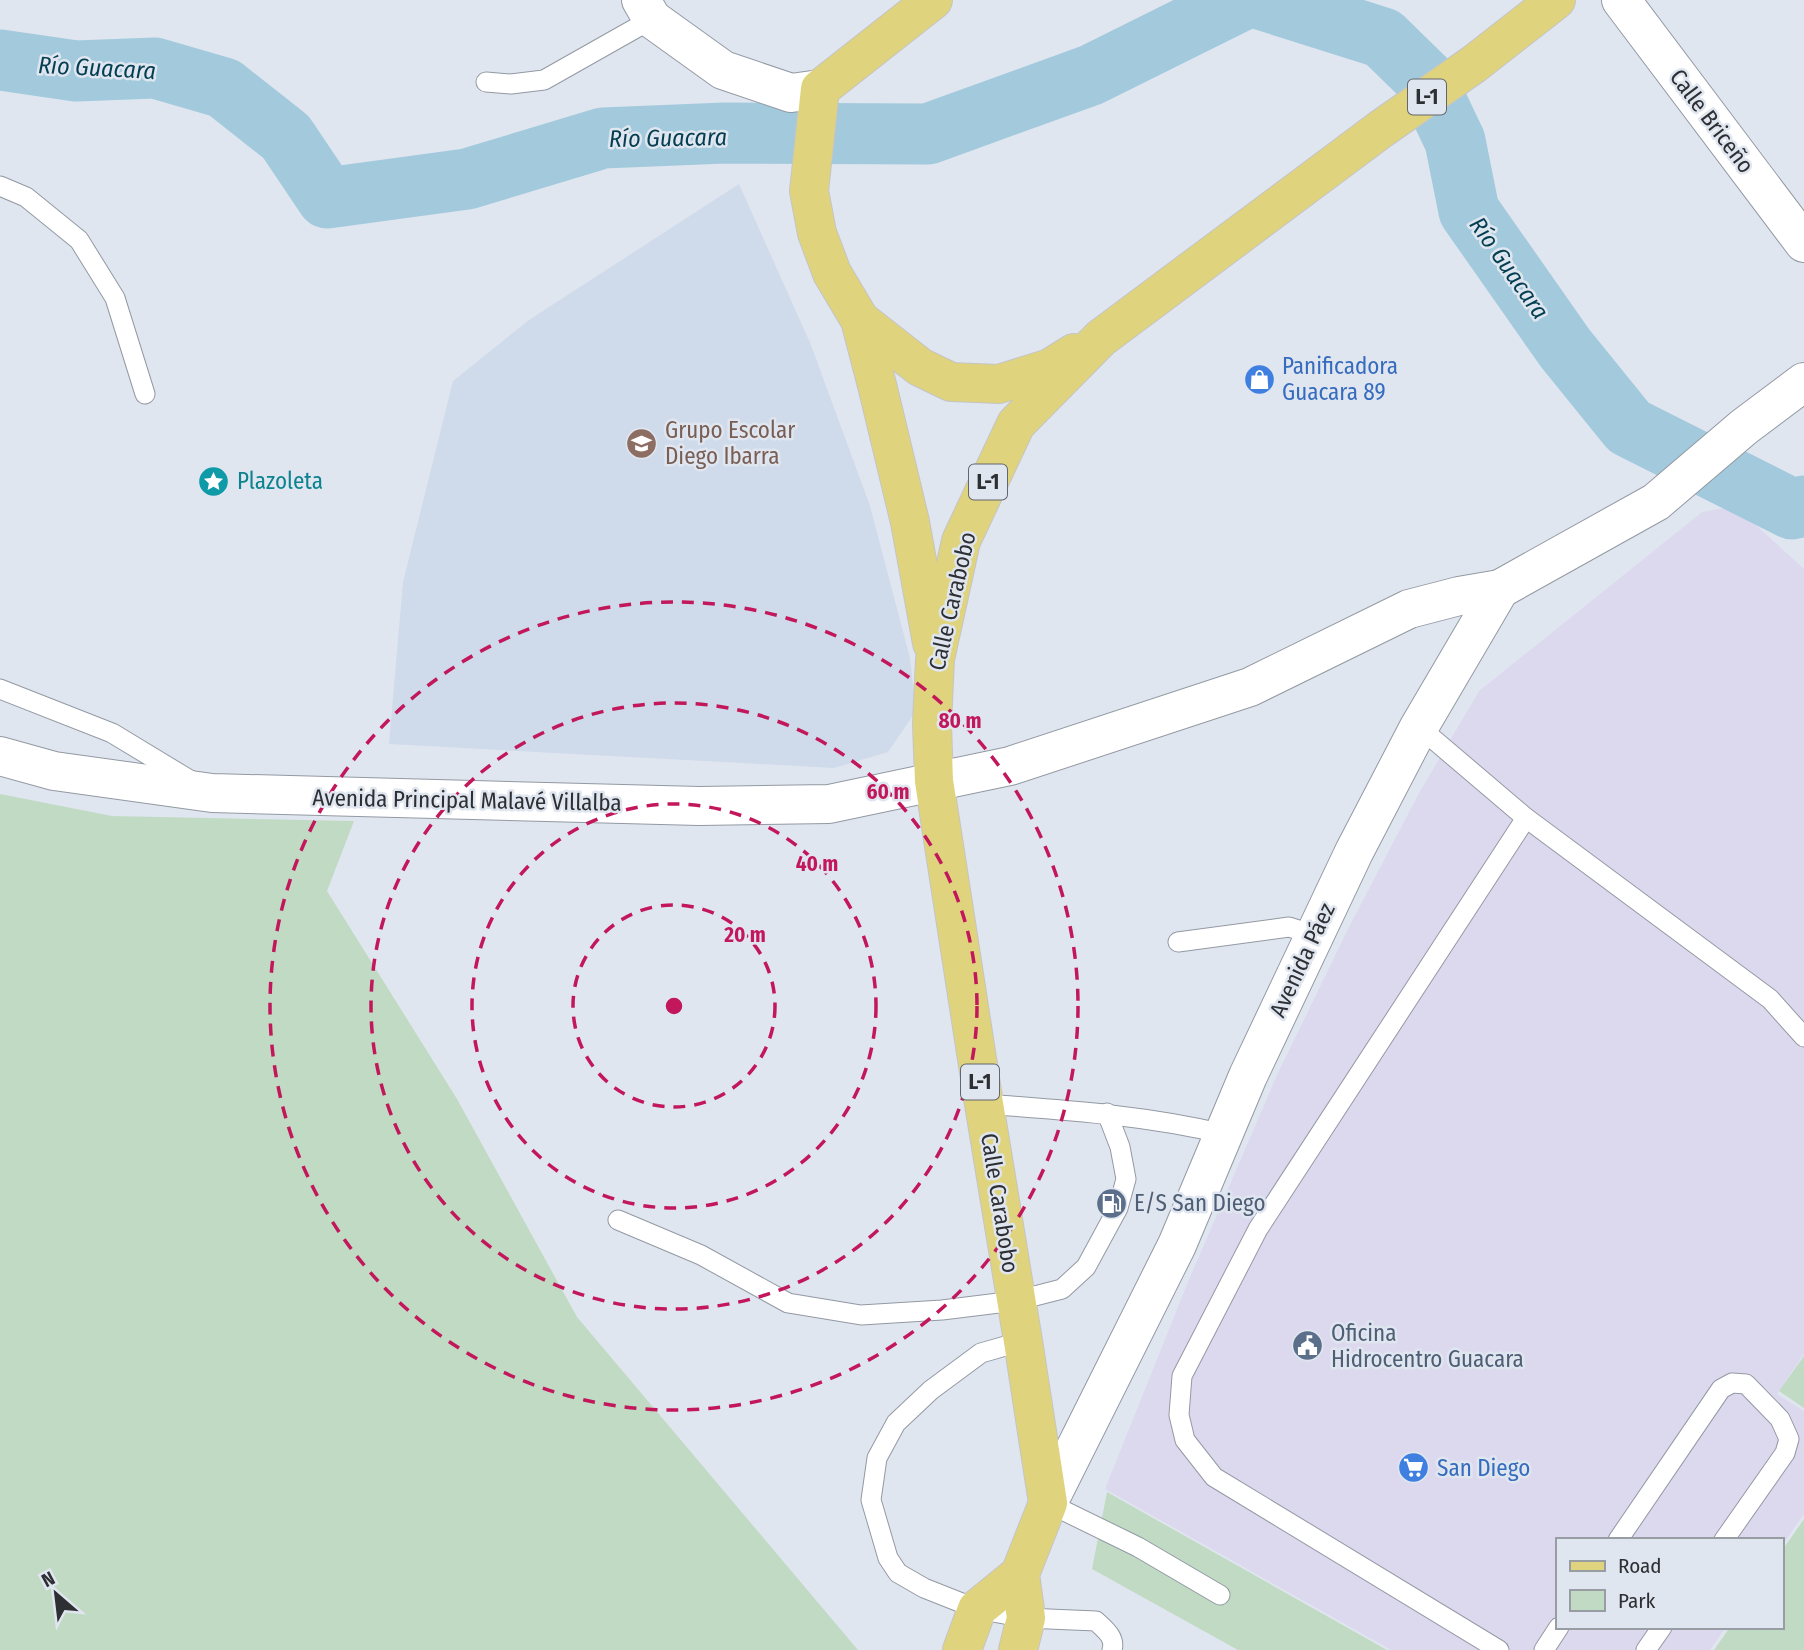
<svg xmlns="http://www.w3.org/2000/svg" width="1804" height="1650" font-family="'Fira Sans Condensed',sans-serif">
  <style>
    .commercial { fill: #dcd9ef }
    .built { fill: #cfdaea }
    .green { fill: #c1dac4 }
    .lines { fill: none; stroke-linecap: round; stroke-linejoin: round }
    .river { stroke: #a2cadc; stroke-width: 61 }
    .service-casing { stroke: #9399a3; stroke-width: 21 }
    .minor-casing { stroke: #9399a3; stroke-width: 40 }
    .primary-casing { stroke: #c4c5c6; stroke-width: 40 }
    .service { stroke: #fff; stroke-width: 19 }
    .minor { stroke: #fff; stroke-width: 38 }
    .primary { stroke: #e0d37e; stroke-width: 38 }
    .ring { fill: none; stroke: #c2185b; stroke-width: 3.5; stroke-dasharray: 12 9 }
    .labels { text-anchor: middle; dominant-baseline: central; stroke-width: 5; stroke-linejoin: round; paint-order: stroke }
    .shield { fill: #e0e6f0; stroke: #63666c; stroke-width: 2 }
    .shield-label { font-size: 21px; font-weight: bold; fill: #2d2f33 }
    .street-label { font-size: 23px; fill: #2d2f33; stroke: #e0e6f0 }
    .shop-label { font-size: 23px; fill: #366cbe; stroke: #e0e6f0; text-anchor: start }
    .education-label { font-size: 23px; fill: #785e54; stroke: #e0e6f0; text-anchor: start }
    .culture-label { font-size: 23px; fill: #0d838f; stroke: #e0e6f0; text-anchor: start }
    .service-label { font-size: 23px; fill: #4e5e75; stroke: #e0e6f0; text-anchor: start }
    .water-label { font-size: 24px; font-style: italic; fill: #033e51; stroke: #e0e6f0 }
    .centre { fill: #c2185b; stroke: #e0e6f0; stroke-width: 3.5 }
    .ring-label { font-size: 21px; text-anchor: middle; font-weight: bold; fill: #c2185b; stroke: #e0e6f0; stroke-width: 5; stroke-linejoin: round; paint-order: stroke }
  </style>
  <rect width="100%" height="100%" fill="#e0e6f0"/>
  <polygon class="commercial" points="1735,506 1804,569 1804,1354 1777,1394 1804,1411 1804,1514 1781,1547 1781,1540 1557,1540 1557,1627 1726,1627 1710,1650 1391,1650 1105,1489 1188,1282 1277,1075 1348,929 1419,793 1479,691 1702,512"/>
  <polygon class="built" points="739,184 811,345 870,506 910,658 916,711 888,752 834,768 389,744 403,582 453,381 529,320"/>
  <g class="green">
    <polygon points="0,794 112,816 354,821 327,891 457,1099 577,1317 858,1650 0,1650"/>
    <polygon points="1804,1356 1804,1408 1779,1391"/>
    <polygon points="1107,1492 1387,1650 1238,1650 1092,1569"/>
    <polygon points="1804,1519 1804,1650 1714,1650 1730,1627 1781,1627 1781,1552"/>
  </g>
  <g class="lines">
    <g class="river">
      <polyline points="1263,0 1383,38 1426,80 1455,141 1469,211 1565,348 1629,427 1792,509 1804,506"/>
      <polyline points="0,60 76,71 155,68 224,88 286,137 327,198 467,179 603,138 725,133 928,134 1091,75 1242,0"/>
    </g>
    <defs>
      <g id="service">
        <polyline points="486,82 511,84 544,80 652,19"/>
        <polyline points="0,186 26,197 79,240 115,298 145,394"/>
        <polyline points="0,689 112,733 193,782"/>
        <polyline points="1419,727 1526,818 1770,999 1804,1037"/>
        <polyline points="1178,942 1289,927 1314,935"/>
        <path d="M984,1104C1064,1110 1145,1115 1224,1134"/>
        <polyline points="618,1220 701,1255 788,1303 861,1315 942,1310 1015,1301 1062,1289 1086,1267 1118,1208 1126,1179 1120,1147 1107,1113"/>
        <path d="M1023,1341L981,1353L931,1390L896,1423L877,1458L871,1500L888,1558L898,1573L924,1588L977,1609L1026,1618L1096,1621C1104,1629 1116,1637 1112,1650"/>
        <polyline points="1048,1503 1138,1547 1220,1595"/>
        <polyline points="1618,1540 1721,1389 1732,1383 1746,1384 1780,1419 1789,1439 1785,1453 1724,1540"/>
        <polyline points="1499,1650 1214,1477 1185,1440 1179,1415 1182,1376 1258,1229 1526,818"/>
        <polyline points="1544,1650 1559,1627"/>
        <polyline points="1646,1650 1662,1627"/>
      </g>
      <g id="minor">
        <polyline points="641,0 652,19 723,70 791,93 820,89"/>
        <polyline points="1621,0 1804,243"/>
        <polyline points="0,756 54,771 212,793 699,806 829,804 1010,766 1250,687 1409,609 1459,596 1500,589"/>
        <polyline points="1048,1503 1177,1245 1248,1076 1354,852 1419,727 1500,589 1656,502 1744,427 1804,382"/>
      </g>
      <g id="primary">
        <polyline points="860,320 920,367 951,382 999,384 1050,368 1074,353"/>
        <polyline points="932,643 910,522 878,389 860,320 832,273 817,233 809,191 820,89 933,0"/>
        <polyline points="962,1650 977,1609 1020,1574"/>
        <polyline points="1018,1650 1026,1618 1020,1574 1048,1503 1023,1341 984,1104 934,781 932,724 935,659 961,541 1016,424 1101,338 1381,129 1474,64 1556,0"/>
      </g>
    </defs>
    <use href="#service" class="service-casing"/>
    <use href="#minor" class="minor-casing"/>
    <use href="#primary" class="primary-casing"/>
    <use href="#service" class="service"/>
    <use href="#minor" class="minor"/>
    <use href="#primary" class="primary"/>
  </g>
  <g class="ring">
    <circle cx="674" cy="1006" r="101"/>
    <circle cx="674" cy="1006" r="202"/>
    <circle cx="674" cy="1006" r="303"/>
    <circle cx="674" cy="1006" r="404"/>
  </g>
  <defs>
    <symbol id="shop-disc" viewBox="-11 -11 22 22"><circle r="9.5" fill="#3f7fe0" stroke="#e0e6f0"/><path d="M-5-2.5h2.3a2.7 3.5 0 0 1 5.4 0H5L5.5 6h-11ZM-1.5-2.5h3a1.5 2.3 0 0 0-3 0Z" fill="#fff"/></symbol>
    <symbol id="school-disc" viewBox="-11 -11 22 22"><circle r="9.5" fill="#8d6e63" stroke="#e0e6f0"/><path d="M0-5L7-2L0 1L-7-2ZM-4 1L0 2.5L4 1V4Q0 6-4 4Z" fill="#fff"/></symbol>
    <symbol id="sight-disc" viewBox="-11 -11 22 22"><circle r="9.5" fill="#0f9aa8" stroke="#e0e6f0"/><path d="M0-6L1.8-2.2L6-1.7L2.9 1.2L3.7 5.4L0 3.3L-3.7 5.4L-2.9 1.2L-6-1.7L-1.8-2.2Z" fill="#fff"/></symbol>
    <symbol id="fuel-disc" viewBox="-11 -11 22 22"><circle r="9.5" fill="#5c6f8a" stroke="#e0e6f0"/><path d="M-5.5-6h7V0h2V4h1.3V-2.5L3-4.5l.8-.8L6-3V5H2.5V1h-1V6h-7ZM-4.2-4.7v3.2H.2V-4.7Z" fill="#fff"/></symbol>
    <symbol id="civic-disc" viewBox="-11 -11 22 22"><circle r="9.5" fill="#5c6f8a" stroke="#e0e6f0"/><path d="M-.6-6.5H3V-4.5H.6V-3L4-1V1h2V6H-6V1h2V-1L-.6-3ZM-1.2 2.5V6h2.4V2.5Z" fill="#fff"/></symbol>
    <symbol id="supermarket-disc" viewBox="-11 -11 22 22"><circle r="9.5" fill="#3f7fe0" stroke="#e0e6f0"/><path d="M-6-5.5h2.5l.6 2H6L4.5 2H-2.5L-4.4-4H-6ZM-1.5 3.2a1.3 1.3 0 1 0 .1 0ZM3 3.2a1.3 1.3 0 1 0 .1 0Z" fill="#fff"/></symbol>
  </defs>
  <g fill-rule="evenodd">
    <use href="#shop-disc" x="1242" y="362" width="35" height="35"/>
    <use href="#school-disc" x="624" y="426" width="35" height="35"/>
    <use href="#sight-disc" x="196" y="464" width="35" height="35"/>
    <use href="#fuel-disc" x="1094" y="1186" width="35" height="35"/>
    <use href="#civic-disc" x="1290" y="1328" width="35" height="35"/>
    <use href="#supermarket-disc" x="1396" y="1450" width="35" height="35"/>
  </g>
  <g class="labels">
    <g class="shield">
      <rect x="1408" y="79.5" width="38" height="35" rx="5"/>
      <rect x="969" y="464.5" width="38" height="35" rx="5"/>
      <rect x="961" y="1064.5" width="38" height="35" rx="5"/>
    </g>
    <g class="shield-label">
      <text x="1427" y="97">L-1</text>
      <text x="988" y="482">L-1</text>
      <text x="980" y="1082">L-1</text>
    </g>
    <g class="street-label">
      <text transform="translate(1712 121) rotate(53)">Calle Briceño</text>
      <text transform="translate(952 601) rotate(-77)">Calle Carabobo</text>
      <text transform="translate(467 800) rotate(1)">Avenida Principal Malavé Villalba</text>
      <text transform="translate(1302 960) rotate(-65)">Avenida Páez</text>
      <text transform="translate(1000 1203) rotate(81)">Calle Carabobo</text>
    </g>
    <g class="shop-label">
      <text x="1282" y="366">Panificadora<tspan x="1282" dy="26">Guacara 89</tspan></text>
      <text x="1437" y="1468">San Diego</text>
    </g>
    <g class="education-label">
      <text x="665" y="430">Grupo Escolar<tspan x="665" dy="26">Diego Ibarra</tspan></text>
    </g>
    <g class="culture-label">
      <text x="237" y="481">Plazoleta</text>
    </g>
    <g class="service-label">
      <text x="1134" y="1203">E/S San Diego</text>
      <text x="1331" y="1333">Oficina<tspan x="1331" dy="26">Hidrocentro Guacara</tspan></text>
    </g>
    <g class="water-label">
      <text transform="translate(97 68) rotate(3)">Río Guacara</text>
      <text transform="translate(668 138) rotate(-1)">Río Guacara</text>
      <text transform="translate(1509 268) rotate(55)">Río Guacara</text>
    </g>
  </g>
  <circle cx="674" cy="1006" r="10" class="centre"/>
  <g class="ring-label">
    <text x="960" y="728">80 m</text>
    <text x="888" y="799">60 m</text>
    <text x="817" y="871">40 m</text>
    <text x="745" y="942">20 m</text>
  </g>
  <rect x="1556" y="1538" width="228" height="91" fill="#e0e6f0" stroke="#989da4" stroke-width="2"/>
  <rect x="1570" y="1561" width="35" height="10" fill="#e0d37e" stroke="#989da4" stroke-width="2"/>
  <text x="1618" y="1573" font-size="21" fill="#2d2f33">Road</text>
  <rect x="1570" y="1590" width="35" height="21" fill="#c1dac4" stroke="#989da4" stroke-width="2"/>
  <text x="1618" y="1608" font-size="21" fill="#2d2f33">Park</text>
  <g transform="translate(56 1594) rotate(332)" stroke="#e0e6f0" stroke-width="5" paint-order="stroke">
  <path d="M0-5L12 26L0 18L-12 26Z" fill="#2d2f33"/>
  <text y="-10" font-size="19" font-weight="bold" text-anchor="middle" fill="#2d2f33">N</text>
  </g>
</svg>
